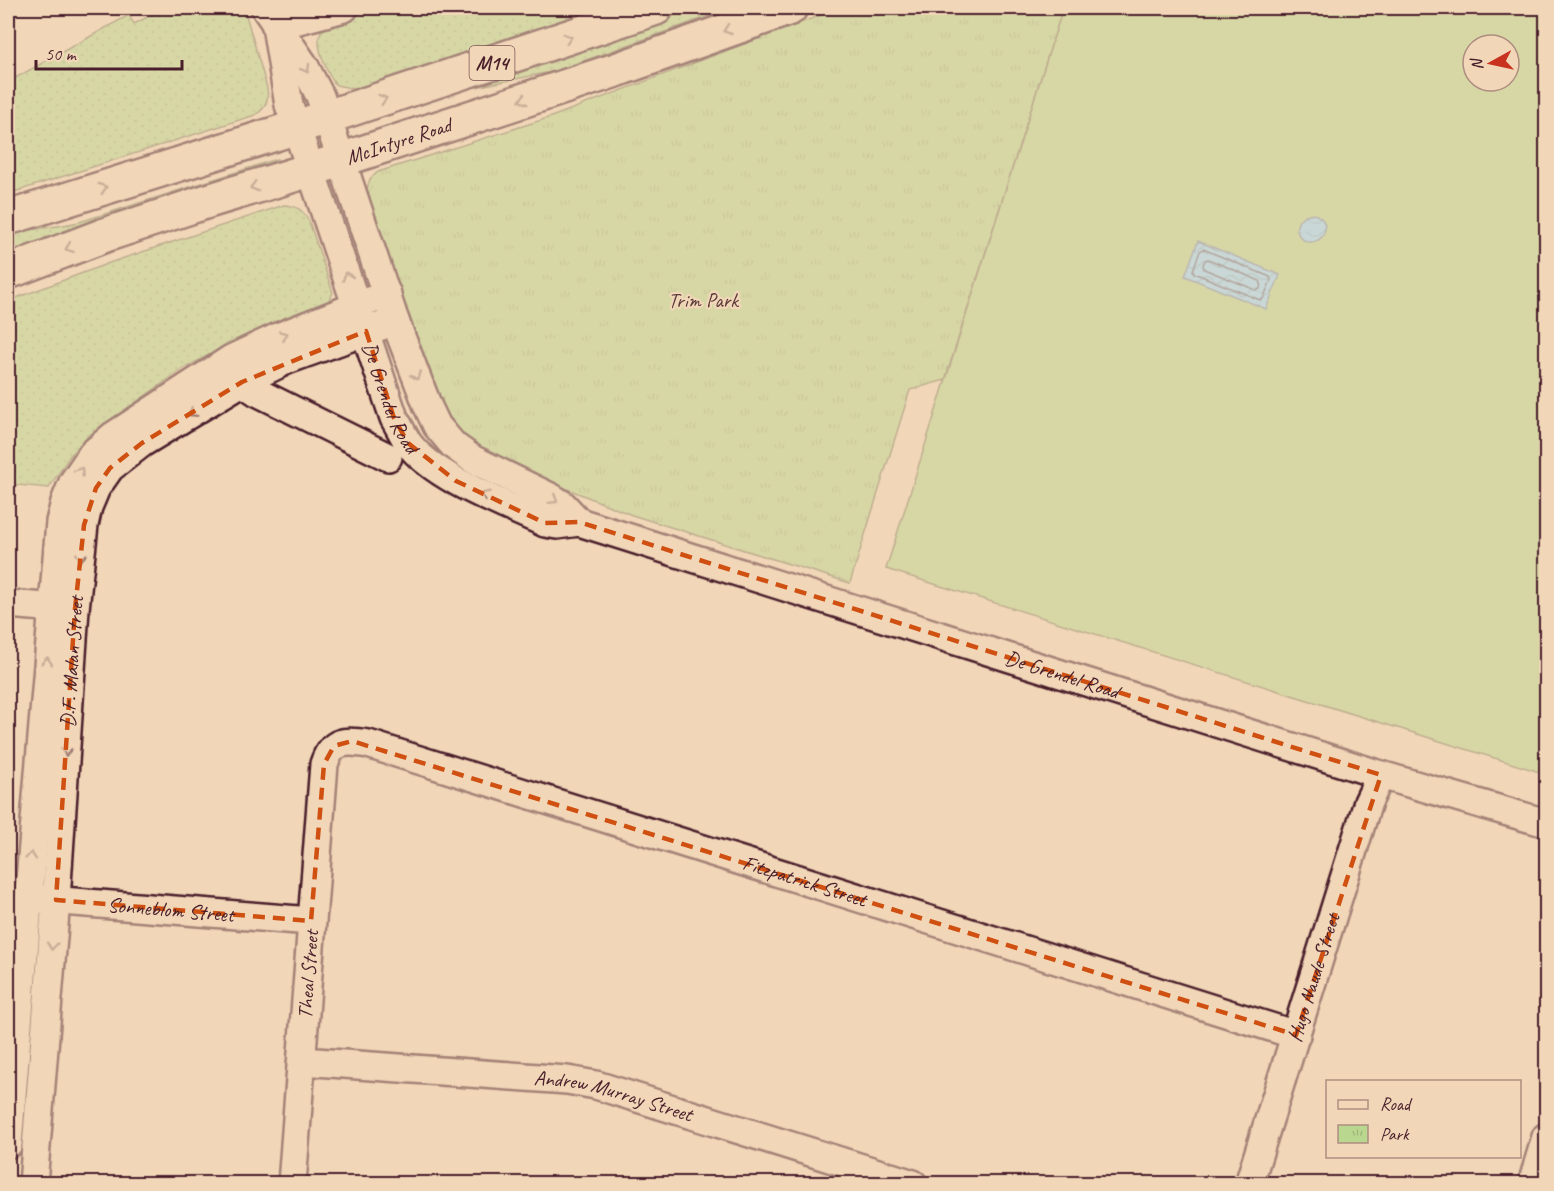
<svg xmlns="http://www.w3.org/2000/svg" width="1554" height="1191" font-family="Caveat,sans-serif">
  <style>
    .grass { fill: url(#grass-dots); stroke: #827b5d; stroke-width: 1.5 }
    .park { fill: url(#park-tufts); stroke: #827b5d; stroke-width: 1.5 }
    .garden { fill: #b9d78f; stroke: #827b5d; stroke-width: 1.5; fill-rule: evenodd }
    .water { fill: url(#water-waves); stroke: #7a8fa8; stroke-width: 1.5 }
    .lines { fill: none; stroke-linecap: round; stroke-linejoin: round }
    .shore { stroke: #6a697e; stroke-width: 1.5 }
    .minor-casing { stroke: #4a1f2b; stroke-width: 32 }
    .major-casing { stroke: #4a1f2b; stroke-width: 38 }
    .minor { stroke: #f1d7b8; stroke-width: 27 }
    .major { stroke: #f1d7b8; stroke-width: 33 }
    .oneway { stroke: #9e7b72 }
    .marked { fill: none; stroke: #d05011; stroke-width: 4.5; stroke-dasharray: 12 8; stroke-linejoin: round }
    .labels { text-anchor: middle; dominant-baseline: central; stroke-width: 4.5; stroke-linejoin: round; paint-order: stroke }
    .shield { fill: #f1d7b8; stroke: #7c5655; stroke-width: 1.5 }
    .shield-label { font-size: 20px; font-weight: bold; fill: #4a1f2b }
    .street-label { font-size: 21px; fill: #4a1f2b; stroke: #f1d7b8 }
    .park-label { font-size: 21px; fill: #5b3b3a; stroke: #f1d7b8 }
  </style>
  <defs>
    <pattern id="grass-dots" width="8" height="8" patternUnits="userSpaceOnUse" patternTransform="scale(1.5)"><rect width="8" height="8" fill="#b9d78f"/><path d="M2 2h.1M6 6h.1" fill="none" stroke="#a1b87c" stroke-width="1.8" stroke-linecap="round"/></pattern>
    <pattern id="park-tufts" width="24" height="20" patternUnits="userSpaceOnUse" patternTransform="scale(1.5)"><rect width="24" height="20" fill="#b9d78f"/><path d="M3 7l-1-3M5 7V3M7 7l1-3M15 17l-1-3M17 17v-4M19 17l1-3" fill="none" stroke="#a1b87c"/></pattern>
    <pattern id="water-waves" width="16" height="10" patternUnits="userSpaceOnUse" patternTransform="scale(1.5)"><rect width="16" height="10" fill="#9ad9fb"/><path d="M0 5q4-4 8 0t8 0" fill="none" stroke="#86bad7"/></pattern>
  </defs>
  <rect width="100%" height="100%" fill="#f1d7b8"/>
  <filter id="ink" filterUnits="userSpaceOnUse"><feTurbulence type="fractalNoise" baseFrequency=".0167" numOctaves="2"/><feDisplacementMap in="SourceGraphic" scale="12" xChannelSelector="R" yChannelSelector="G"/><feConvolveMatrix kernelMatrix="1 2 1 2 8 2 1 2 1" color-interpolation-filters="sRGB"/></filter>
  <g filter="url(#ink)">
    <g class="grass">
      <path d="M165,8H244L267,88C269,100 266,109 255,115L8,194V82L129,15L134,24Z"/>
      <path d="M380,8H614L361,90L336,85C327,73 314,45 321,31L327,28L326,22Z"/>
      <polygon points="694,8 732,8 555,71 466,89 364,123 362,117"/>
      <path d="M277,159L279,163L71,230L8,253V235C33,227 61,228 86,220Z"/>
      <path d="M284,205C297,206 302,209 309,221L333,293L327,303L253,333L186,367L88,436L69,457L49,488L8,484V301L112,262Z"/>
    </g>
    <polygon class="park" points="840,8 1063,8 945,380 910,390 850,583 632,515 511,466 482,451 460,431 440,404 427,377 367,189 370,179 378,172 551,117"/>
    <path class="garden" d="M1063,8H1546V774L886,569ZM1473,45H1509V81H1473Z"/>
    <g class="water">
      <circle cx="1311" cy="228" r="14"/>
      <polygon points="1198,241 1280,275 1266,309 1185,276"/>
    </g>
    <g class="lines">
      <g class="shore">
        <polygon points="1203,249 1270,277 1271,280 1263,299 1260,300 1194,273 1193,270 1200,251"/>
        <polygon points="1208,259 1260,281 1261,283 1260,289 1256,290 1204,269 1203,265 1205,260"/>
      </g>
      <defs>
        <g id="minor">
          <polyline points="265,8 304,65 320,96 395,321 428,407 437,426 454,446 474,460 552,498 563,505 579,522"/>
          <path id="s1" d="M276,26L289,105L394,418C399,426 403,435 408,443C435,479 505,504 545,523L557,525L579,522L1381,775L1546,823"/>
          <polyline points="276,26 344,8"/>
          <polyline points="237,371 242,382 257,392 388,457"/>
          <polyline points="8,604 69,609"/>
          <path id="s2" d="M37,899L311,921"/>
          <path id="s3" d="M302,1061L567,1080L596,1085L913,1184"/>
          <polyline points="8,1144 60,522 65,502 73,482 92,454 113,436 231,359 278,337 387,294"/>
          <path id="s4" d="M33,1184L56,900L75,609L84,525L88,507L96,488L110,468L142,443L242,382L287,360L395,321"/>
          <path id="s5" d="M292,1184L324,764C332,740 345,740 368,744L1296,1035"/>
          <path id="s6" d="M1249,1184L1368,802L1381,775"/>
          <polyline points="1532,1184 1546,1137"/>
        </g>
        <g id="major">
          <polyline points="8,218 297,127 656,8"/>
          <path id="s7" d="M8,272L105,235L208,201L310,170L613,71L790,8"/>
        </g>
      </defs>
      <use href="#minor" class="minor-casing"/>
      <use href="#major" class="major-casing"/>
      <use href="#minor" class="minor"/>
      <use href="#major" class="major"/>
    </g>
    <defs><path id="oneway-chevron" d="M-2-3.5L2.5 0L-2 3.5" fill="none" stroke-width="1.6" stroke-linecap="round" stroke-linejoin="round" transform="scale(1.5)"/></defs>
    <g class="oneway">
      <use href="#oneway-chevron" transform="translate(727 30) rotate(160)"/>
      <use href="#oneway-chevron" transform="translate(568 38) rotate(-18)"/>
      <use href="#oneway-chevron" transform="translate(306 69) rotate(61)"/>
      <use href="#oneway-chevron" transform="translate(383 99) rotate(-18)"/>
      <use href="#oneway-chevron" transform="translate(523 100) rotate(162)"/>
      <use href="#oneway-chevron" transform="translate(254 187) rotate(163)"/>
      <use href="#oneway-chevron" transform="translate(103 188) rotate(-18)"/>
      <use href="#oneway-chevron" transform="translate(69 248) rotate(160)"/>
      <use href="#oneway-chevron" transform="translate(347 276) rotate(-109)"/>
      <use href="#oneway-chevron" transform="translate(284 335) rotate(-23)"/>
      <use href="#oneway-chevron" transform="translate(416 376) rotate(69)"/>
      <use href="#oneway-chevron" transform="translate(192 413) rotate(148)"/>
      <use href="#oneway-chevron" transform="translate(80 471) rotate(-56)"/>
      <use href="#oneway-chevron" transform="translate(485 495) rotate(-155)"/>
      <use href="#oneway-chevron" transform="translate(554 500) rotate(32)"/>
      <use href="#oneway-chevron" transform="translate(81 557) rotate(96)"/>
      <use href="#oneway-chevron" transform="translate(47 661) rotate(-85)"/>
      <use href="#oneway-chevron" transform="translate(66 752) rotate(94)"/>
      <use href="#oneway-chevron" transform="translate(31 856) rotate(-85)"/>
      <use href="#oneway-chevron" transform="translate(52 946) rotate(95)"/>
    </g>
  </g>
  <path d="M0 0H1554V1191H0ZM366,331L394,418L408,443L456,481L545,523L579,522L1381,775L1296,1035L352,741L334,746L324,764L311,921L56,900L75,609L84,525L96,488L110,468L142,443L242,382Z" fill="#f1d7b8" fill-opacity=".55" fill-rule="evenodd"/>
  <path class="marked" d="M366,331L394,418L408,443L456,481L545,523L579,522L1381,775L1296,1035L352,741L334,746L324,764L311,921L56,900L75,609L84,525L96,488L110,468L142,443L242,382Z"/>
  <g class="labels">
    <rect class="shield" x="469.5" y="46" width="45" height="34" rx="4.5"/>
    <g class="shield-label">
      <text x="492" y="63">M14</text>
    </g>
    <g class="street-label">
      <text stroke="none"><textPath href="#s7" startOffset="412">McIntyre Road</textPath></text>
      <text stroke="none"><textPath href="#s1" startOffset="390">De Grendel Road</textPath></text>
      <text stroke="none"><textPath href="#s4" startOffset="524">D.F. Malan Street</textPath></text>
      <text stroke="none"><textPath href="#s1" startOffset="1140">De Grendel Road</textPath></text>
      <text stroke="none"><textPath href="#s5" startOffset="934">Fitzpatrick Street</textPath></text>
      <text stroke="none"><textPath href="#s2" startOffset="134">Sonneblom Street</textPath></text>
      <text stroke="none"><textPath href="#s5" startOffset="210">Theal Street</textPath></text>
      <text stroke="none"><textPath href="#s6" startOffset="216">Hugo Naude Street</textPath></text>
      <text stroke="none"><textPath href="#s3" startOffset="314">Andrew Murray Street</textPath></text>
    </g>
    <g class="park-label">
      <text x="703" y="300">Trim Park</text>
    </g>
  </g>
  <rect width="1554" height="1191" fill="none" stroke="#f1d7b8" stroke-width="30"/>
  <rect x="15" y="15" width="1524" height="1161" fill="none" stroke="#4a1f2b" stroke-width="2" filter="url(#ink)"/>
  <rect x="1326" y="1080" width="195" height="78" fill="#f1d7b8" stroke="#ae8d80" stroke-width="1.5"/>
  <rect x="1338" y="1100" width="30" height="9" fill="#f1d7b8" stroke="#ae8d80" stroke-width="1.5"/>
  <text x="1380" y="1110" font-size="18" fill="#4a1f2b">Road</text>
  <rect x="1338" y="1125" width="30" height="18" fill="url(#park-tufts)" stroke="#ae8d80" stroke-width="1.5"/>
  <text x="1380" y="1140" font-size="18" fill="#4a1f2b">Park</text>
  <g transform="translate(1491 63) rotate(262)"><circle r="28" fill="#f1d7b8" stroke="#ae8d80" stroke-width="1.5"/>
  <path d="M0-4.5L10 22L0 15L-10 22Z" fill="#c8321e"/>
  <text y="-9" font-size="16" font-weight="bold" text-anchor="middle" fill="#4a1f2b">N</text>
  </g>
  <path d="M36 60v9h146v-9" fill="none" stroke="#4a1f2b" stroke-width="3"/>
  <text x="45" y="60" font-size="18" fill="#4a1f2b" stroke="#f1d7b8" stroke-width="4.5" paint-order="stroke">50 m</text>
</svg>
